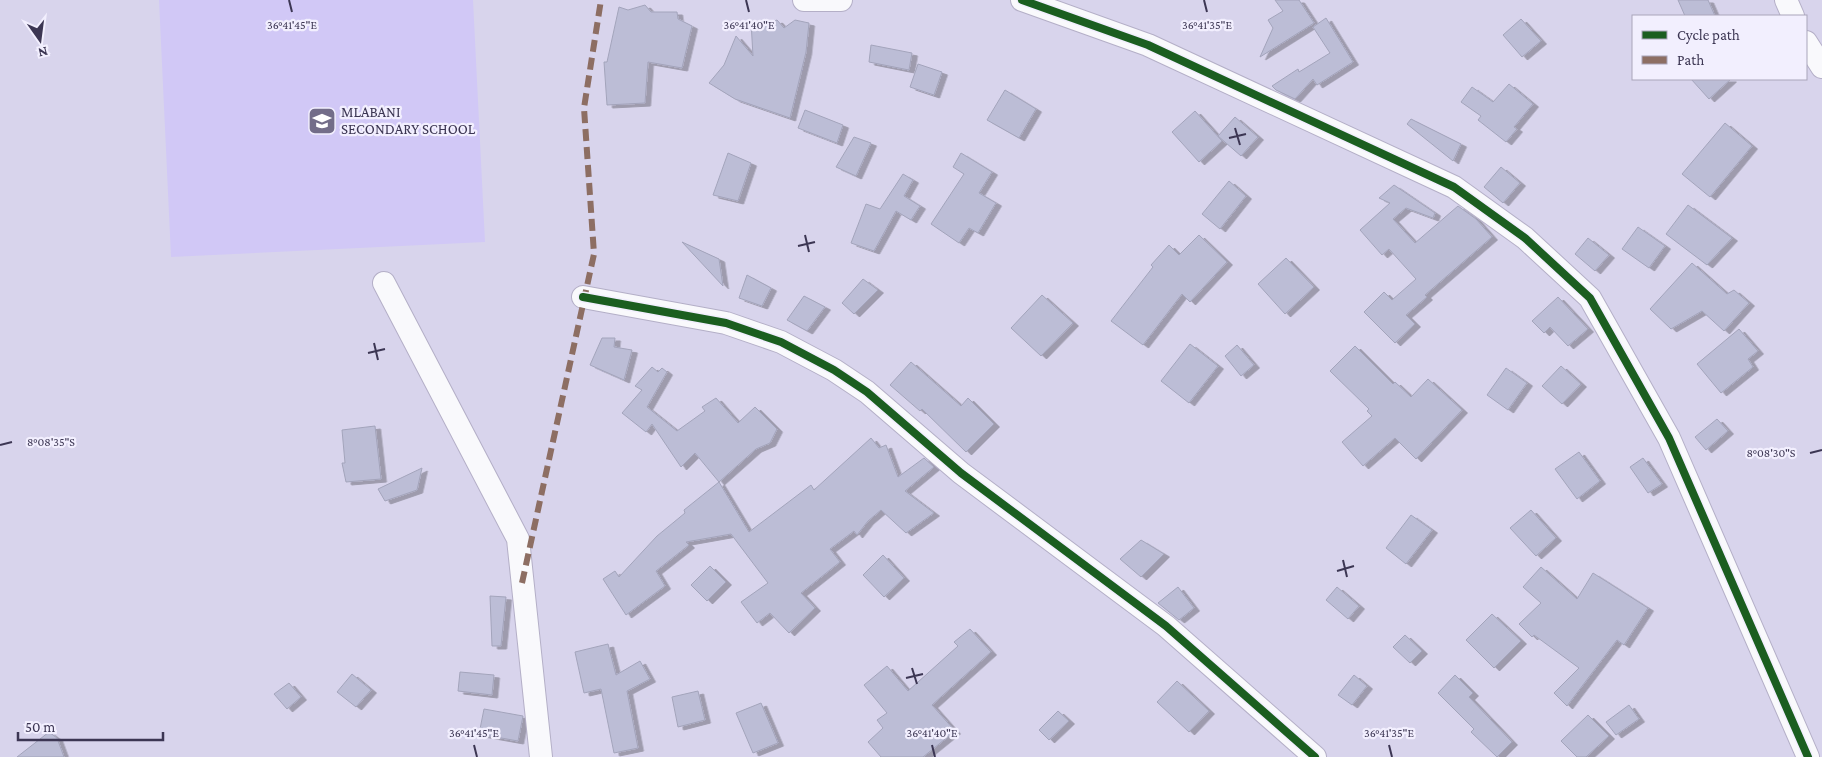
<svg xmlns="http://www.w3.org/2000/svg" width="1822" height="757" font-family="'Crimson Pro',serif">
  <style>
    .built { fill: #d1c8f6 }
    .building { fill: #bcbdd6; stroke: #a3a4bb; filter: url(#shadow) }
    .lines { fill: none; stroke-linecap: round; stroke-linejoin: round }
    .street-casing { stroke: #b4afc7; stroke-width: 24 }
    .street { stroke: #f9f9fc; stroke-width: 22 }
    .quiet { stroke: #8d6e63; stroke-width: 6; stroke-dasharray: 12 6; stroke-linecap: butt }
    .cycleway-casing { stroke: #f2effe; stroke-width: 11 }
    .cycleway { stroke: #1b5e20; stroke-width: 8 }
    .ticks { fill: none; stroke: #3c3653; stroke-width: 2 }
    .labels { text-anchor: middle; dominant-baseline: central; stroke-width: 4.5; stroke-linejoin: round; paint-order: stroke }
    .poi-label { font-size: 15px; fill: #3c3653; stroke: #f2effe; text-anchor: start }
    .ticks-label { font-size: 12px; text-anchor: middle; fill: #3c3653; stroke: #f2effe; stroke-width: 4.5; stroke-linejoin: round; paint-order: stroke }
  </style>
  <defs>
    <filter id="shadow"><feDropShadow dx="5.5" dy="3" stdDeviation="0" flood-color="#0004"/></filter>
  </defs>
  <rect width="100%" height="100%" fill="#d8d4ec"/>
  <polygon class="built" points="159,0 473,0 485,242 171,257"/>
  <g class="building">
    <polygon points="1275,0 1299,0 1314,23 1260,57 1273,28 1268,20 1283,11"/>
    <polygon points="1678,0 1708,0 1715,16 1685,16"/>
    <polygon points="645,5 651,12 677,12 678,19 692,26 682,68 648,62 645,103 607,105 604,62 607,62 619,7 628,10"/>
    <polygon points="1326,18 1353,62 1317,85 1313,79 1295,99 1276,90 1272,86 1298,69 1299,72 1330,53 1313,27"/>
    <polygon points="1521,19 1541,41 1522,57 1503,35"/>
    <polygon points="777,20 784,28 795,20 809,23 806,52 790,118 735,99 709,83 724,65 736,36 753,56 751,22 762,25"/>
    <polygon points="871,45 912,53 909,70 869,62"/>
    <polygon points="918,64 942,72 934,95 910,87"/>
    <polygon points="1691,79 1731,79 1709,99"/>
    <polygon points="1509,84 1533,104 1514,127 1517,129 1506,142 1478,120 1481,116 1461,102 1472,87 1493,102"/>
    <polygon points="1005,90 1036,109 1019,138 987,120"/>
    <polygon points="805,110 843,125 837,143 798,128"/>
    <polygon points="1195,111 1222,141 1199,162 1172,132"/>
    <polygon points="1235,117 1258,137 1241,156 1218,136"/>
    <polygon points="1411,119 1461,144 1453,161 1407,124"/>
    <polygon points="1725,123 1752,146 1710,197 1682,174"/>
    <polygon points="854,137 871,143 856,176 836,167"/>
    <polygon points="728,153 751,163 738,201 713,195"/>
    <polygon points="961,153 992,172 979,193 996,203 978,233 969,228 959,243 931,224 964,174 953,167"/>
    <polygon points="1501,167 1520,183 1503,203 1484,187"/>
    <polygon points="903,174 913,180 904,196 920,206 911,220 896,211 874,251 851,243 866,204 880,209"/>
    <polygon points="1229,181 1246,196 1220,229 1202,214"/>
    <polygon points="1394,185 1435,213 1433,218 1406,208 1393,219 1415,243 1458,206 1476,219 1492,237 1425,295 1427,297 1406,315 1415,324 1395,343 1364,312 1384,292 1392,300 1416,279 1389,249 1382,255 1360,230 1390,203 1379,198"/>
    <polygon points="1688,205 1732,238 1707,265 1666,234"/>
    <polygon points="1638,227 1665,246 1649,268 1622,249"/>
    <polygon points="1199,235 1227,262 1190,302 1182,294 1143,345 1111,321 1153,267 1151,265 1169,245 1179,255"/>
    <polygon points="1588,238 1609,255 1595,271 1575,254"/>
    <polygon points="682,242 719,259 723,286"/>
    <polygon points="1286,258 1314,287 1285,314 1258,284"/>
    <polygon points="1692,263 1727,294 1734,290 1749,303 1724,331 1702,311 1671,329 1650,309"/>
    <polygon points="747,275 771,288 762,306 739,298"/>
    <polygon points="863,279 878,290 854,314 842,303"/>
    <polygon points="1042,295 1073,323 1041,356 1011,328"/>
    <polygon points="804,296 825,307 807,331 787,320"/>
    <polygon points="1558,297 1588,329 1568,346 1550,327 1544,333 1532,321"/>
    <polygon points="1739,329 1758,351 1748,359 1753,367 1721,393 1697,364"/>
    <polygon points="602,338 615,338 614,347 632,350 624,380 590,365"/>
    <polygon points="1190,344 1218,366 1189,403 1161,381"/>
    <polygon points="1237,345 1254,365 1241,376 1225,356"/>
    <polygon points="1355,346 1393,384 1395,382 1411,397 1428,379 1462,410 1416,459 1395,438 1363,466 1342,442 1372,416 1367,411 1369,409 1330,371"/>
    <polygon points="911,362 961,406 968,398 994,424 966,452 922,409 920,411 890,385"/>
    <polygon points="1561,366 1581,384 1562,404 1542,386"/>
    <polygon points="652,367 658,372 662,368 667,372 647,407 677,431 705,411 702,407 716,398 738,423 755,407 777,429 770,443 756,449 719,482 695,453 681,467 652,424 646,432 622,413 642,390 635,386"/>
    <polygon points="1506,368 1527,383 1508,410 1487,395"/>
    <polygon points="1717,419 1728,431 1706,450 1695,437"/>
    <polygon points="375,426 381,479 346,482 342,463 345,463 342,430"/>
    <polygon points="871,438 879,448 886,445 898,477 924,458 934,467 905,491 934,513 906,533 881,510 868,521 857,535 854,531 830,549 840,562 801,593 815,608 789,633 770,613 757,623 741,602 768,583 731,534 686,542 689,545 656,571 665,586 626,615 603,579 615,571 619,577 657,536 685,513 684,510 719,482 749,532 811,485 814,490"/>
    <polygon points="1579,452 1600,481 1577,499 1555,469"/>
    <polygon points="1643,458 1662,484 1648,493 1630,467"/>
    <polygon points="422,468 417,490 385,501 378,489"/>
    <polygon points="1531,510 1556,538 1536,556 1510,528"/>
    <polygon points="1411,515 1432,530 1406,564 1386,548"/>
    <polygon points="1141,540 1164,554 1141,577 1120,559"/>
    <polygon points="883,555 904,578 884,597 863,575"/>
    <polygon points="710,566 726,582 707,601 691,585"/>
    <polygon points="1541,567 1577,599 1593,573 1648,608 1624,645 1617,640 1567,706 1554,693 1579,668 1534,635 1532,637 1519,624 1541,603 1523,587"/>
    <polygon points="1178,587 1194,608 1179,620 1158,603"/>
    <polygon points="1337,587 1359,606 1348,619 1326,600"/>
    <polygon points="490,596 506,597 501,646 492,646"/>
    <polygon points="1492,614 1521,641 1494,668 1466,640"/>
    <polygon points="970,629 991,652 932,705 955,731 923,757 881,757 868,742 883,728 877,720 887,713 864,685 887,666 908,691 958,646 954,642"/>
    <polygon points="1405,635 1422,651 1410,663 1393,647"/>
    <polygon points="608,644 616,675 640,661 650,679 627,691 638,748 614,753 601,689 584,693 575,652"/>
    <polygon points="460,672 494,675 492,695 458,691"/>
    <polygon points="352,674 371,690 356,707 337,692"/>
    <polygon points="1354,675 1367,686 1352,705 1338,695"/>
    <polygon points="1455,675 1473,693 1469,697 1512,742 1497,757 1471,732 1474,729 1438,693"/>
    <polygon points="1177,681 1209,711 1189,732 1157,702"/>
    <polygon points="289,683 301,697 287,709 274,694"/>
    <polygon points="698,691 705,720 678,727 672,697"/>
    <polygon points="761,703 778,743 753,753 736,713"/>
    <polygon points="1629,705 1639,719 1616,735 1606,722"/>
    <polygon points="484,709 523,716 518,741 479,734"/>
    <polygon points="1058,711 1069,721 1049,740 1039,730"/>
    <polygon points="1588,715 1609,736 1586,757 1577,757 1561,741"/>
    <polygon points="49,732 57,738 64,757 17,757"/>
  </g>
  <g class="lines">
    <defs>
      <g id="street">
        <polyline points="804,0 841,0"/>
        <polyline points="1022,0 1148,45 1454,187 1525,238 1590,298 1669,438 1808,757"/>
        <polyline points="1786,0 1793,16"/>
        <polyline points="1806,42 1822,67"/>
        <polyline points="384,283 518,539 541,757"/>
        <polyline points="583,297 726,323 781,342 834,370 867,392 961,473 1166,626 1315,757"/>
      </g>
    </defs>
    <use href="#street" class="street-casing"/>
    <use href="#street" class="street"/>
    <polyline class="quiet" points="522,583 594,254 584,108 601,0"/>
    <defs>
      <g id="cycleway">
        <polyline points="1022,0 1148,45 1454,187 1525,238 1590,298 1669,438 1808,757"/>
        <polyline points="583,297 726,323 781,342 834,370 867,392 961,473 1166,626 1315,757"/>
      </g>
    </defs>
    <use href="#cycleway" class="cycleway-casing"/>
    <use href="#cycleway" class="cycleway"/>
  </g>
  <path class="ticks" d="M289,0L292,12M746,0L749,12M1204,0L1207,12M1235,128L1240,145M1229,138L1246,134M805,235L809,252M798,246L815,242M374,343L378,360M368,353L385,349M0,445L12,442M1810,453L1822,450M1343,560L1347,577M1337,571L1354,566M912,668L917,684M906,678L923,674M474,745L477,757M932,745L935,757M1389,745L1392,757"/>
  <defs>
    <symbol id="school-square" viewBox="-11 -11 22 22"><rect x="-9" y="-9" width="18" height="18" rx="4" fill="#736d89" stroke="#f2effe"/><path d="M0-5L7-2L0 1L-7-2ZM-4 1L0 2.5L4 1V4Q0 6-4 4Z" fill="#fff"/></symbol>
  </defs>
  <g fill-rule="evenodd">
    <use href="#school-square" x="306" y="105" width="32" height="32"/>
  </g>
  <g class="labels">
    <g class="poi-label">
      <text x="341" y="112">MLABANI<tspan x="341" dy="17">SECONDARY SCHOOL</tspan></text>
    </g>
  </g>
  <g class="ticks-label">
    <text x="292" y="29">36°41'45"E</text>
    <text x="749" y="29">36°41'40"E</text>
    <text x="1207" y="29">36°41'35"E</text>
    <text x="51" y="446">8°08'35"S</text>
    <text x="1771" y="457">8°08'30"S</text>
    <text x="474" y="737">36°41'45"E</text>
    <text x="932" y="737">36°41'40"E</text>
    <text x="1389" y="737">36°41'35"E</text>
  </g>
  <rect x="1632" y="15" width="175" height="65" fill="#f2effe" stroke="#a9a5ba"/>
  <rect x="1642" y="31" width="25" height="8" fill="#1b5e20" stroke="#a9a5ba"/>
  <text x="1677" y="40" font-size="15" fill="#3c3653">Cycle path</text>
  <rect x="1642" y="56" width="25" height="8" fill="#8d6e63" stroke="#a9a5ba"/>
  <text x="1677" y="65" font-size="15" fill="#3c3653">Path</text>
  <g transform="translate(40 40) rotate(166)" stroke="#f2effe" stroke-width="4" paint-order="stroke">
  <path d="M0-4L9 19L0 12L-9 19Z" fill="#3c3653"/>
  <text y="-8" font-size="14" font-weight="bold" text-anchor="middle" fill="#3c3653">N</text>
  </g>
  <path d="M18 732v8h145v-8" fill="none" stroke="#3c3653" stroke-width="2.5"/>
  <text x="25" y="732" font-size="15" fill="#3c3653" stroke="#f2effe" stroke-width="4" paint-order="stroke">50 m</text>
</svg>
